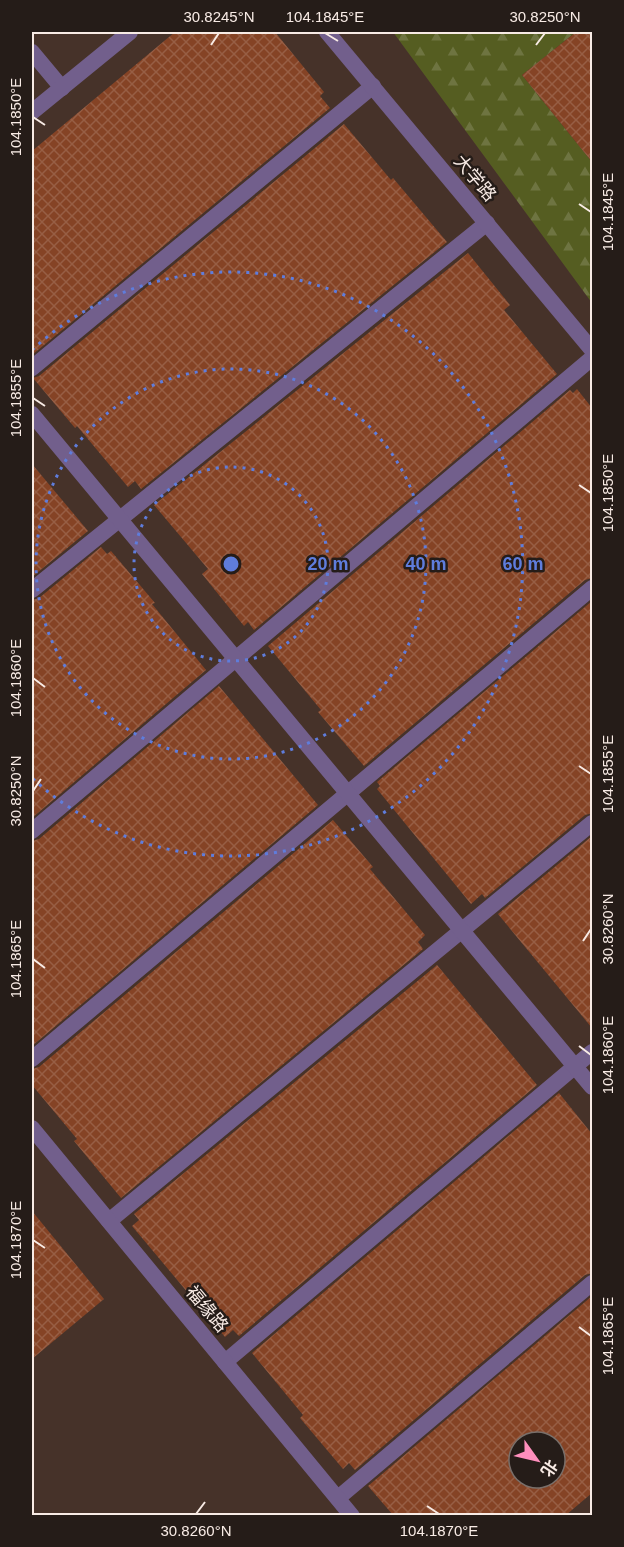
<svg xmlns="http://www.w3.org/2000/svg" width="624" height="1547" font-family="Helvetica,'Noto Sans SC',sans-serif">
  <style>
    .forest { fill: url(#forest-firs) }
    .building { fill: url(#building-cross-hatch); fill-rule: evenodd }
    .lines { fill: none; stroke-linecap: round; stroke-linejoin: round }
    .service { stroke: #725f8c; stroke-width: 16 }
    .minor { stroke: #725f8c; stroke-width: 16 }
    .ticks { fill: none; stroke: #f8ebe5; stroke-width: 2 }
    .ring { fill: none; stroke: #5f7ddc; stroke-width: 3; stroke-dasharray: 3 6 }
    .labels { text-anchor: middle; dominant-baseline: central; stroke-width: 5; stroke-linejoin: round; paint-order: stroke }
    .street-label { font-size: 18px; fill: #f8ebe5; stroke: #251c18 }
    .centre { fill: #5f7ddc; stroke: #251c18; stroke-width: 3 }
    .ring-label { font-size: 18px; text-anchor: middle; font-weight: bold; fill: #5f7ddc; stroke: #251c18; stroke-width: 5; stroke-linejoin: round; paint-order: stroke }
    .neatline { fill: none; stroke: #f8ebe5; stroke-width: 2 }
    .ticks-label { font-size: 15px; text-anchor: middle; fill: #f8ebe5 }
  </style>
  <defs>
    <pattern id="forest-firs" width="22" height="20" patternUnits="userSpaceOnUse" patternTransform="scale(1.5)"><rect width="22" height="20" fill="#555d21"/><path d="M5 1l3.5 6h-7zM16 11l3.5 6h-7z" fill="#6e7441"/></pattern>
    <pattern id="building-cross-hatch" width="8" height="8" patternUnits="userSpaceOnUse" patternTransform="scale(1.5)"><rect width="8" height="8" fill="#854325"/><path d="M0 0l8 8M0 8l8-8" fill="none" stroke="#975e44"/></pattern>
  </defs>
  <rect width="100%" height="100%" fill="#463229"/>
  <polygon class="forest" points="393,32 576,32 522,75 592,162 592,303"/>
  <g class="building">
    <polygon points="175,32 275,32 324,92 320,96 330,108 32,355 32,151"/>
    <polygon points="576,32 592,32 592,162 522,75"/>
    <polygon points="344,124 391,180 393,178 447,242 141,489 135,481 128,487 77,426 75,428 33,378 39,376"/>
    <polygon points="468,253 510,305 504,310 557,374 254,630 248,622 244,626 202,574 208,569 154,505"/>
    <polygon points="577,389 592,408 592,578 585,580 364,766 318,712 321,710 268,646 570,390 573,393"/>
    <polygon points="32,464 88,531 32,577"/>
    <polygon points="101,547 107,554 111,551 155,603 152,604 206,670 32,818 32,600 39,598"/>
    <polygon points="592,601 592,813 585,815 485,898 482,894 471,904 377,789 380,786 377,782"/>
    <polygon points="219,686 318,805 32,1046 32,841 39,839"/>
    <polygon points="333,820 373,867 370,869 425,935 418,942 423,949 121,1198 74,1141 77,1139 32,1085 32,1069 39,1067"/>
    <polygon points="592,836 592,1028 498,914"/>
    <polygon points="437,965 537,1085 239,1336 233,1330 225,1337 132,1226 139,1220 134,1214"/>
    <polygon points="559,1093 592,1134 592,1273 585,1275 355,1470 349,1463 343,1469 300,1418 303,1415 252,1353"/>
    <polygon points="32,1211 104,1299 32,1359"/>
    <path d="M592,1296V1493L566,1515H393L368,1486ZM519,1442H555V1478H519Z"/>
  </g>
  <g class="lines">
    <g class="service">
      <polyline points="32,52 62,88"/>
      <polyline points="32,368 373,86"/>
      <polyline points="32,590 487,223"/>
      <polyline points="32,831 592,358"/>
      <polyline points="32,1059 592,588"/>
      <polyline points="109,1221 592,823"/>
      <polyline points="225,1362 592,1052"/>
      <polyline points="338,1498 592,1283"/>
    </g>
    <g class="minor">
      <polyline points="327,32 592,350"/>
      <polyline points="32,112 130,32"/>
      <polyline points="32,414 592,1087"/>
      <polyline points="32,1128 352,1516"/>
    </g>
  </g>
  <path class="ticks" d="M325,33L338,41M211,45L219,33M536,45L545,33M33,117L45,125M579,204L591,212M33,398L45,406M579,485L591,493M33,678L45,687M579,766L591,774M33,791L41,779M583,941L591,929M33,959L45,968M579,1046L591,1055M33,1240L45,1248M579,1327L591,1336M427,1506L439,1514M196,1514L205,1502"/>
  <g class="ring">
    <circle cx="231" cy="564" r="97"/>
    <circle cx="231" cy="564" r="195"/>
    <path d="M32 350A292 292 0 1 1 32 778"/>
  </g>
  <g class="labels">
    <g class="street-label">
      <text transform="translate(475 178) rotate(50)">大学路</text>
      <text transform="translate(207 1309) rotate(50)">福缘路</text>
    </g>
  </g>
  <circle cx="231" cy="564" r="9" class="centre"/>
  <g class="ring-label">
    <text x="328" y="570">20 m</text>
    <text x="426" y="570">40 m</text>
    <text x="523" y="570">60 m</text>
  </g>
  <rect width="624" height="1547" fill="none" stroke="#251c18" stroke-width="66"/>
  <g transform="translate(537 1460) rotate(124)"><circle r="28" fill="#251c18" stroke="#796f6a" stroke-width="1.5"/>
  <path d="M0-4.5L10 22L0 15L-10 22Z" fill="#fe8ebc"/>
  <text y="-9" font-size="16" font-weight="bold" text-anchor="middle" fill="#f8ebe5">北</text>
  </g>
  <rect x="33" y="33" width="558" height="1481" class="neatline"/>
  <g class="ticks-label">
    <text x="219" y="22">30.8245°N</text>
    <text x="325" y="22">104.1845°E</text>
    <text x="545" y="22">30.8250°N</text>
    <text transform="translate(16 117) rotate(-90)" y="5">104.1850°E</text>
    <text transform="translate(608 212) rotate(-90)" y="5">104.1845°E</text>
    <text transform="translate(16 398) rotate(-90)" y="5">104.1855°E</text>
    <text transform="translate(608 493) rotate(-90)" y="5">104.1850°E</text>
    <text transform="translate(16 678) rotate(-90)" y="5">104.1860°E</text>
    <text transform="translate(608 774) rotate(-90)" y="5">104.1855°E</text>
    <text transform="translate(16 791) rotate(-90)" y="5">30.8250°N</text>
    <text transform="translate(608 929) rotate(-90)" y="5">30.8260°N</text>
    <text transform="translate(16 959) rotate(-90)" y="5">104.1865°E</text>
    <text transform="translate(608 1055) rotate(-90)" y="5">104.1860°E</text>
    <text transform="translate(16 1240) rotate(-90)" y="5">104.1870°E</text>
    <text transform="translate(608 1336) rotate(-90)" y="5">104.1865°E</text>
    <text x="196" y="1536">30.8260°N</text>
    <text x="439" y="1536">104.1870°E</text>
  </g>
</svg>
